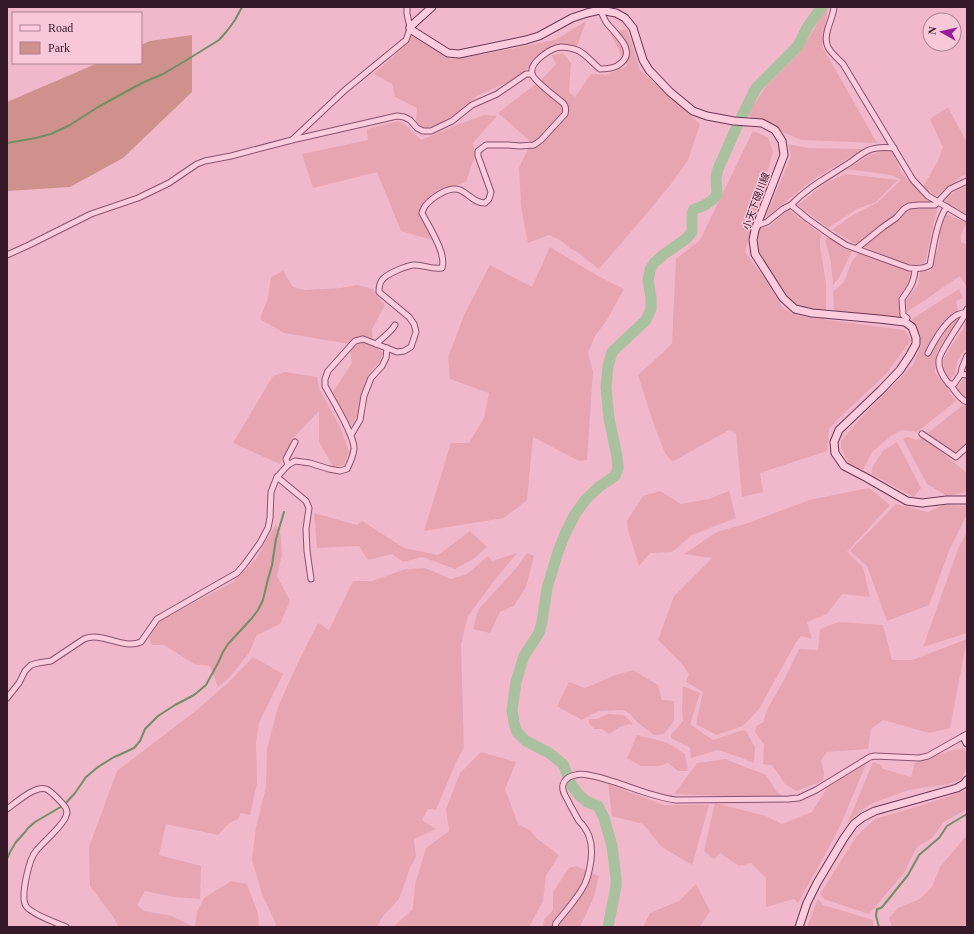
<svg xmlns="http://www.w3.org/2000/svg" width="974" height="934" font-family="'Times New Roman','Noto Sans JP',serif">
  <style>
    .farmland { fill: #e7a5b2 }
    .green { fill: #cf918c }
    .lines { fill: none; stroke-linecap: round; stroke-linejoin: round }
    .stream { stroke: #718e65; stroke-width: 2 }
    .river { stroke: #a9c19e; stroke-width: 11 }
    .street-casing { stroke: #88526e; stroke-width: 7 }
    .secondary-casing { stroke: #6a3652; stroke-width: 9 }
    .street { stroke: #fcccdc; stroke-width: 5 }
    .secondary { stroke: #fcccdc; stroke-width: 7 }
    .labels { text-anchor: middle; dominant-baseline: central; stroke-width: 3; stroke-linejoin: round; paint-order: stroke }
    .street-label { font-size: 10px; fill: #361929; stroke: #f8c8d8 }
  </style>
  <rect width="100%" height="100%" fill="#f1b8cb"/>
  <g class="farmland">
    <polygon points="827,7 828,7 822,46 877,143 801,140 785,133 747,115 767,85 801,51"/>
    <polygon points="586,21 577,46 556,46 540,54 527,69 510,81 477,96 459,111 440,124 425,129 416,122 417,108 395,97 392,84 374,74 407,44 412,36 450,59 485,54 555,40"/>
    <polygon points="627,29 640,70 700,124 688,160 671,184 648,212 599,269 576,251 571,249 560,240 549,235 528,243 521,206 519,168 531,142 498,113 542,79 556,64 552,55 563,53 571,63 569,92 575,97 591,74 606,75 627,66 610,33"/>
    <polygon points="948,107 966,141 967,140 967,175 962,176 936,196 923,187 938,161 943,147 930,119"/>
    <polygon points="484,115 497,116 473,143 475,155 466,182 432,194 420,211 432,240 401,231 377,172 313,188 302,154 368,140 367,129 399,121 408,127 421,140 462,123"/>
    <polygon points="753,131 768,137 773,152 745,252 764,278 784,309 798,316 904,330 911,340 886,374 840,417 829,429 827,451 760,473 763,492 742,497 736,433 729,430 672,462 665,453 654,425 638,375 672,344 676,259 700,240"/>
    <polygon points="788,144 809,148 863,149 814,179 765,218 791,157"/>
    <polygon points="892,150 902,173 937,209 925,263 914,265 906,264 854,243 832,230 853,215 878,202 901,180 891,175 847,169 870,155 881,151"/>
    <polygon points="845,174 898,180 876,202 857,209 828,228 798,205 826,183"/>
    <polygon points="967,186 967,215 944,202 952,193"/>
    <polygon points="789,210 822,235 820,240 820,246 826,283 826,311 809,309 797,306 785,297 767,266 758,249 759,228 769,227 784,213"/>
    <polygon points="946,214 967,223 961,234 961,242 967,245 967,287 960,276 907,312 906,301 918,285 920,272 931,271 939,244 940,232"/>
    <polygon points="828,236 844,249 852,251 839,278 833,285 831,262 825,240"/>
    <polygon points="550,247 598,276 624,289 607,320 595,336 588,352 593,372 587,460 579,461 533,437 527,500 504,518 424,531 451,443 469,443 484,418 489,393 450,379 448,358 464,315 490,265 532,287"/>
    <polygon points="859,252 911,272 908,286 898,297 900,317 834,311 833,292 844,282 852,261"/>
    <polygon points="283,271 293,287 305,290 341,288 357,285 373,289 378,298 385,305 372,329 373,347 383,352 380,361 369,373 361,400 357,416 351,426 333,392 352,363 349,344 284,333 260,319 268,298 271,277"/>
    <polygon points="959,289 963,298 956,301 960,317 937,352 935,372 956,401 917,432 902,430 891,436 872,452 863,470 849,464 841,448 841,441 861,418 913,365 922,344 912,319"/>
    <polygon points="967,317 967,347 957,361 955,375 950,379 945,373 943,360 949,349 963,329"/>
    <polygon points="967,368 967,398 956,388 962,381"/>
    <polygon points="285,372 317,377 319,388 340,427 349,452 343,466 333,466 319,442 319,411 293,438 280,464 233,443 273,376"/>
    <polygon points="963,405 967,406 967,443 956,453 928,433"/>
    <polygon points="907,437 917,440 923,437 967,473 967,492 947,496 927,484 903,439"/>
    <polygon points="897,442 921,488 914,497 871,474 873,466 883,451"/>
    <polygon points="869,488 890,505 847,552 863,567 870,597 842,594 827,614 807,622 812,639 801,636 795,644 759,709 743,726 716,735 696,724 703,692 686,682 689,674 681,663 658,640 674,596 712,558 684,554 717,532 751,522 809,500"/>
    <polygon points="660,491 681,504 709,499 729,491 736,518 692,535 672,552 650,553 639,566 628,530 627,521 643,496"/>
    <polygon points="896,504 928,512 943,505 967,506 967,514 949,551 929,605 887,621 867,566 850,551"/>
    <polygon points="314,513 357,525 362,521 404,548 438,555 470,531 487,547 473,559 455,569 422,557 403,562 392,554 368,560 359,546 317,548"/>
    <polygon points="276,524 281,537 282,555 277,576 290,601 280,624 257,635 249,653 229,678 218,687 210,666 194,664 164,645 152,645 149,638 160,621 233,582 256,559"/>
    <polygon points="967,532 967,633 923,647 958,549"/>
    <polygon points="517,553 494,581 468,616 461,644 464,747 456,762 436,810 428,809 422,820 436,829 414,839 416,857 410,868 399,899 383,916 377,927 275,927 276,924 262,894 252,860 256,827 266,787 267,749 278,707 299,660 318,623 329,630 353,581 372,581 406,569 425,568 451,579 467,574 488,556 492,561"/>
    <polygon points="527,553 534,556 526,587 514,606 500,612 490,633 473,629 478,610 517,567"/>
    <polygon points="839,622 883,625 892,660 912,660 967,639 950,728 929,733 883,720 871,729 868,749 827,752 821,760 824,773 823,781 796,791 785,784 772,765 763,764 764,744 755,732 757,726 763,722 768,708 785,678 799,649 818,650 820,629"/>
    <polygon points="253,657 283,674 259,723 256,742 257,783 250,815 241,813 238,819 229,823 218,835 166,824 159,855 201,866 200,899 174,897 145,891 137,905 144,911 172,916 192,926 192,927 118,927 114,918 90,886 89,847 117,771 198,709 230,681"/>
    <polygon points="633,670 658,685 662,700 674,701 674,721 664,734 654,735 638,723 630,714 623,710 600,711 590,715 582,720 557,706 569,682 585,688 613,676"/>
    <polygon points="683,686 700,693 690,724 713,740 743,730 746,731 755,747 754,763 739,757 718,750 691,758 690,748 671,738 671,735 683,721 682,707"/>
    <polygon points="608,714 624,715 633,724 632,725 629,724 620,727 609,734 602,729 594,729 589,723 589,719 597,719"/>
    <polygon points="637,735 665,742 673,746 685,754 688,771 678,771 668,763 659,766 641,766 627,758"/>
    <polygon points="964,748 967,756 967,765 962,779 948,784 909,790 870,804 848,822 873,762 881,765 883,769 911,777 915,763 949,751"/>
    <polygon points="481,752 516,762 505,789 518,824 530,830 536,838 559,855 546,876 543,901 530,925 530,927 393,927 413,909 415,885 426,848 449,831 446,809 460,773"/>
    <polygon points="725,759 766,775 777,792 783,796 728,796 674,794 697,763"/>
    <polygon points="866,764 840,826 826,853 798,903 794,899 766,907 766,878 751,863 739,866 720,853 714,859 704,851 715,803 766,816 782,824 812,812 827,788"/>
    <polygon points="608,784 664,805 709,805 692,865 662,847 643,824 612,816"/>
    <polygon points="967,790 967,809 944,822 932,838 917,847 904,873 869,914 824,899 820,894 856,837 875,819 919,806"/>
    <polygon points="967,835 967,927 892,927 889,918 898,908 920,899 932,887 940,867"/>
    <polygon points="576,866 599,876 594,897 580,927 543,927 544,920 553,910 553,892 569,868"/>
    <polygon points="231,881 247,884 258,914 259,927 195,927 197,912 204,898"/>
    <polygon points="696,884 710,911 700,927 643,927 650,913 679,901"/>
    <polygon points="818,899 823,905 873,920 873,927 807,927"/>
  </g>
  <polygon class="green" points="192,35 192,92 123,158 70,187 7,191 7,102 98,63 141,63 141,45 150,41"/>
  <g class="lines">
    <g class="stream">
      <polyline points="7,143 36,138 51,134 70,125 98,107 142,83 163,74 185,61 219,40 227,31 235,20 242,7"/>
      <polyline points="7,859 10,852 16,842 26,831 27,829 35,822 64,805 75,793 86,777 98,767 114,757 119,755 134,748 140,741 145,729 158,716 175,705 194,695 206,685 218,663 223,652 228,644 252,618 258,610 263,600 267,583 272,565 276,539 284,512"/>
      <polyline points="879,927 876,916 877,909 881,908 883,906 908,875 919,855 939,838 947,826 967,814"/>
    </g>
    <path class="river" d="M608,927L616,886V878L612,846L604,818L598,806L587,802L579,795L572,786L563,764L549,753L526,741L517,732L514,723L512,710L516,682L524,656L539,633L542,622L547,588L558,552L565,534L575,514L586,499L600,486L615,476L618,468L617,456L609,419L606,387L608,366L612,352L646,320L651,309V297L648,281L650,270L654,263L663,255L687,238L692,232V214L694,209C703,207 711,202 717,195L716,177L718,169L738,124L756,88L798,46L808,26L822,7"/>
    <defs>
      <g id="street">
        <polyline points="407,7 407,14 410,27"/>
        <path d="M834,7C833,20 822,34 828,47C831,53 838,59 843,64L913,180L928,196L967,219"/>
        <polyline points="293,139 345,90 406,40 410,29"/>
        <path d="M791,205C807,188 826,178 846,165C853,161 859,155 867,151C875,147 884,147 894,148"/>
        <path d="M756,226L767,222L783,209L791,205L808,219L832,236L846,245L909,268C917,269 924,269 930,265C933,249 937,219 947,207"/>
        <polyline points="857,248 883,227 896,218 904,209 909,206 919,205 935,205 950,189 967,181"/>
        <polyline points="7,255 29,245 91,214 138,198 169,183 197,164 205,161 231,156 292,140 397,116 404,117 410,120 417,128 423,131 431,131 452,121 472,105 497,94 526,74 532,74"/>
        <path d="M967,309L965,315C960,323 939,353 939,360C938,370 945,380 952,387C956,393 961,400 967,402"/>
        <path d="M907,318L903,315L902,299C910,288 914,283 915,269"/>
        <path d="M376,344C382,338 391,332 395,325"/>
        <path d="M928,353C934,341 945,322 957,315C959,314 963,313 966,312"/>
        <polyline points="961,374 962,368 967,356"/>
        <polyline points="949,384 954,384 961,374 967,375"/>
        <polyline points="922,434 956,457 967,447"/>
        <polyline points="351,435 360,420 364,396 371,378 382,366 386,358 387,348"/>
        <polyline points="288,465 286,459 295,442"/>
        <polyline points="277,477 306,501 309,508 306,529 307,551 311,579"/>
        <path d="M7,698L19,683L25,671L31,665L38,663L51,661L84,639C102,631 122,650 141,642L157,619L216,585L237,573L244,565L260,543L268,528L270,518L271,492L277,477L288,465L295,461L310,463L329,469L340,471L347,469C350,463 353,457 354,449C355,436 332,399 325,386V379L328,371L355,341L363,339L397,352L404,351L411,347L416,332L414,324L409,317L379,292C379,288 379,284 382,280C386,274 406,266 413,265C423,264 431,270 442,268C447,254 429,227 422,213C423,210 424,207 426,205C433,197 449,186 460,190C469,194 474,203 485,203L489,199L491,192L478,156V151L486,145H508L520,146L534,145L541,140L565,114C566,110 566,106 563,103C557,98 534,81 532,74C529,62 551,48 561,47C565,47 570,48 574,49C584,51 592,63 600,69C607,69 616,68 621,63C637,50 614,33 606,22C604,18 602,14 600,10"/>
        <path d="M7,809C16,803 35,785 46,789C51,791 56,797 60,801C64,805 69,810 66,816C63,826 43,842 36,851C29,859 20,897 26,906C31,914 57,923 66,927"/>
        <path d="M555,927L556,923C565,912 582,893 586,881C589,874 590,867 591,860C592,852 592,844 589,836C587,831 583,825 579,821C576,816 573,810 570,805C568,799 561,792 563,785C565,775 580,773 588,775C618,780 645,796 676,800L788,799L799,798L816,790L870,757L875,756L919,758L928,756L967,734"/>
      </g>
      <g id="secondary">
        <polyline points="432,7 410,27 410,29 448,53 459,54 526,40 539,36 572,18 587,13 600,10 616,13 625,18 633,28 643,60 649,70 670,92 693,111 707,116 734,121 762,123 775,130 782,141 784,155 755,230 753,240 755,254 783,298 795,309 812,313 879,319 905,322 912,327 916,338 916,344 910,355 900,370 881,390 839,430 834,442 835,453 844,466 867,478 907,501 922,503 947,500 967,500"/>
        <polyline points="964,737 967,743"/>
        <polyline points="799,927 807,903 817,883 844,838 854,824 863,817 875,811 957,788 964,784 967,780"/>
      </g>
    </defs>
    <use href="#street" class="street-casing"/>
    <use href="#secondary" class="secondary-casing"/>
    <use href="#street" class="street"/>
    <use href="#secondary" class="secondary"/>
  </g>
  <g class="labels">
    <g class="street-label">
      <text transform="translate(756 201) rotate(-70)">小天下硯川線</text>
    </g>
  </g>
  <rect width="974" height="934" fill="none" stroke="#361929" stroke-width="16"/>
  <rect x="12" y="12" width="130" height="52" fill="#f8c8d8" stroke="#aa8292"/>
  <rect x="20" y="25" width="20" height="6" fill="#fcccdc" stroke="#aa8292"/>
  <text x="48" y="32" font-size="12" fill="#361929">Road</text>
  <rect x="20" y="42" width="20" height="12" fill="#cf918c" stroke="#aa8292"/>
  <text x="48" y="52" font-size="12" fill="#361929">Park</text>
  <g transform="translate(942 32) rotate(278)"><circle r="19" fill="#f8c8d8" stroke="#aa8292"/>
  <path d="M0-3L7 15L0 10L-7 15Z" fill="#971d9c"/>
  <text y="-6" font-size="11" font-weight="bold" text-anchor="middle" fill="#361929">N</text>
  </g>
</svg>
